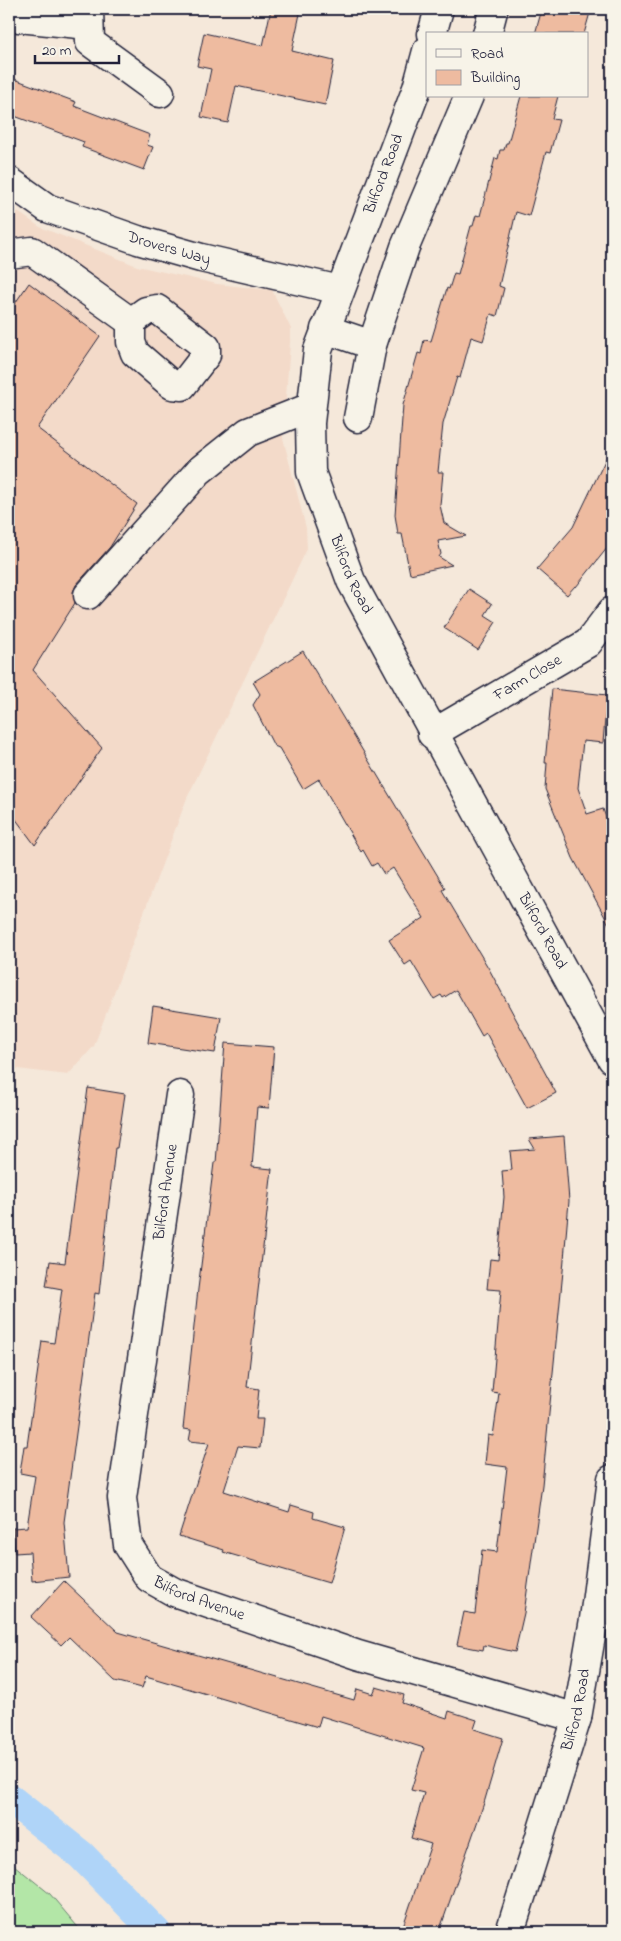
<svg xmlns="http://www.w3.org/2000/svg" width="621" height="1941" font-family="'Indie Flower',sans-serif">
  <style>
    .built { fill: #f3dac9 }
    .green { fill: #b3e6a7; stroke: #6a8471 }
    .lines { fill: none; stroke-linecap: round; stroke-linejoin: round }
    .canal { stroke: #afd4f8; stroke-width: 30 }
    .building { fill: #eebba0; stroke: #22223b }
    .minor-casing { stroke: #22223b; stroke-width: 31 }
    .major-casing { stroke: #22223b; stroke-width: 31 }
    .minor { stroke: #f7f3e8; stroke-width: 28 }
    .major { stroke: #f7f3e8; stroke-width: 28 }
    .labels { text-anchor: middle; dominant-baseline: central; stroke-width: 4.5; stroke-linejoin: round; paint-order: stroke }
    .street-label { font-size: 16px; fill: #22223b; stroke: #f7f3e8 }
  </style>
  <rect width="100%" height="100%" fill="#f5e8da"/>
  <filter id="ink" filterUnits="userSpaceOnUse"><feTurbulence type="fractalNoise" baseFrequency=".02" numOctaves="2"/><feDisplacementMap in="SourceGraphic" scale="10" xChannelSelector="R" yChannelSelector="G"/><feConvolveMatrix kernelMatrix="1 2 1 2 8 2 1 2 1" color-interpolation-filters="sRGB"/></filter>
  <g filter="url(#ink)">
    <polygon class="built" points="9,206 40,227 137,266 217,284 272,290 291,329 283,438 306,528 307,549 187,798 94,1046 68,1075 9,1068"/>
    <polygon class="green" points="9,1861 50,1894 82,1932 9,1932"/>
    <g class="lines">
      <polyline class="canal" points="9,1798 81,1855 156,1932"/>
    </g>
    <g class="building">
      <polygon points="271,9 301,9 292,51 334,61 325,105 236,86 228,123 201,117 211,69 197,66 204,33 263,46"/>
      <polygon points="542,9 591,9 584,34 535,34"/>
      <polygon points="9,77 76,102 74,106 150,135 147,145 153,147 144,170 82,147 84,142 9,114"/>
      <polygon points="521,96 558,96 552,119 559,120 550,153 546,152 529,216 516,212 499,286 504,288 497,316 491,314 483,341 471,337 460,378 457,377 443,424 438,472 443,472 440,505 444,523 466,536 438,541 441,554 439,557 452,565 410,574 402,534 398,534 395,515 403,405 418,353 421,354 424,340 431,341 447,288 449,289 454,273 458,274 471,226 473,226 476,215 480,216 495,158 498,159 500,150 504,150 506,143 508,143"/>
      <polygon points="29,283 100,336 37,428 137,504 110,547 76,585 73,592 75,603 33,670 102,748 35,845 9,810 9,312"/>
      <polygon points="612,446 612,542 576,587 575,586 567,595 537,569 573,527"/>
      <polygon points="469,589 492,604 485,615 496,622 478,650 444,628"/>
      <polygon points="303,651 445,888 442,890 489,969 556,1093 527,1108 486,1033 482,1036 456,990 443,998 441,995 434,999 411,961 405,965 389,940 424,918 393,868 384,874 377,863 372,866 363,850 361,852 319,779 303,789 279,748 274,746 253,705 260,694 253,682"/>
      <polygon points="552,689 607,695 603,743 583,741 578,788 587,814 603,809 612,834 612,930 573,858 545,789 547,763 545,763"/>
      <polygon points="153,1006 221,1017 215,1053 148,1043"/>
      <polygon points="225,1043 274,1047 269,1108 257,1107 252,1167 272,1169 247,1387 259,1389 256,1419 263,1419 260,1448 238,1446 224,1491 289,1512 291,1505 314,1512 313,1518 345,1527 329,1583 223,1552 224,1550 179,1536 209,1443 189,1441 191,1430 183,1429 198,1289 214,1163 216,1163"/>
      <polygon points="88,1088 125,1094 117,1148 115,1148 99,1294 95,1293 64,1522 69,1577 32,1581 30,1552 15,1553 13,1528 27,1527 35,1476 20,1473 24,1446 27,1446 42,1341 54,1343 62,1289 46,1286 50,1261 65,1263"/>
      <polygon points="564,1136 569,1201 563,1271 542,1485 524,1613 515,1652 484,1645 483,1650 457,1645 464,1612 475,1614 482,1550 497,1552 507,1467 485,1464 488,1435 493,1436 499,1393 492,1392 501,1290 487,1289 490,1259 498,1260 504,1197 502,1171 512,1170 510,1151 535,1149 529,1139"/>
      <polygon points="64,1581 118,1632 354,1700 357,1689 373,1694 376,1687 404,1695 402,1703 447,1718 449,1711 477,1720 474,1729 503,1738 484,1803 439,1932 401,1932 431,1844 411,1838 424,1793 411,1790 424,1748 321,1716 318,1727 146,1676 142,1688 115,1681 69,1637 61,1645 31,1617"/>
    </g>
    <g class="lines">
      <defs>
        <g id="minor">
          <polyline points="89,9 90,42 160,93"/>
          <polyline points="9,17 89,25"/>
          <polyline points="432,34 439,9"/>
          <polyline points="487,34 493,11"/>
          <path id="s1" d="M427,51L417,88L318,350L310,423L311,472L351,581L612,1059"/>
          <path id="s2" d="M9,181L47,208L138,240L201,258L340,290"/>
          <polyline points="9,254 32,251 131,322"/>
          <polygon points="157,309 206,347 206,355 182,386 172,385 135,353 131,342 131,322 146,311"/>
          <polyline points="325,329 372,345"/>
          <polyline points="358,418 372,345 405,247 469,96"/>
          <polyline points="88,595 199,471 248,432 311,407"/>
          <path id="s3" d="M432,734L588,643L612,611"/>
          <path id="s4" d="M180,1095L122,1498L128,1545L149,1578L174,1592L358,1655L577,1718"/>
        </g>
        <g id="major">
          <path id="s5" d="M510,1932L577,1718L594,1619L612,1479"/>
        </g>
      </defs>
      <use href="#minor" class="minor-casing"/>
      <use href="#major" class="major-casing"/>
      <use href="#minor" class="minor"/>
      <use href="#major" class="major"/>
    </g>
  </g>
  <g class="labels">
    <g class="street-label">
      <text transform="translate(384 174) rotate(-69)">Bilford Road</text>
      <text stroke="none"><textPath href="#s2" startOffset="175">Drovers Way</textPath></text>
      <text stroke="none"><textPath href="#s1" startOffset="551">Bilford Road</textPath></text>
      <text stroke="none"><textPath href="#s3" startOffset="111">Farm Close</textPath></text>
      <text stroke="none"><textPath href="#s1" startOffset="956">Bilford Road</textPath></text>
      <text transform="translate(166 1192) rotate(-82)">Bilford Avenue</text>
      <text stroke="none"><textPath href="#s4" startOffset="548">Bilford Avenue</textPath></text>
      <text stroke="none"><textPath href="#s5" startOffset="232">Bilford Road</textPath></text>
    </g>
  </g>
  <rect width="621" height="1941" fill="none" stroke="#f7f3e8" stroke-width="30"/>
  <rect x="15" y="15" width="591" height="1911" fill="none" stroke="#22223b" stroke-width="2" filter="url(#ink)"/>
  <rect x="426" y="32" width="162" height="65" fill="#f7f3e8" stroke="#a29fa3"/>
  <rect x="436" y="49" width="25" height="8" fill="#f7f3e8" stroke="#a29fa3"/>
  <text x="471" y="58" font-size="15" fill="#22223b">Road</text>
  <rect x="436" y="70" width="25" height="15" fill="#eebba0" stroke="#a29fa3"/>
  <text x="471" y="82" font-size="15" fill="#22223b">Building</text>
  <path d="M35 55v8h84v-8" fill="none" stroke="#22223b" stroke-width="2.5"/>
  <text x="42" y="55" font-size="15" fill="#22223b" stroke="#f7f3e8" stroke-width="4" paint-order="stroke">20 m</text>
</svg>
